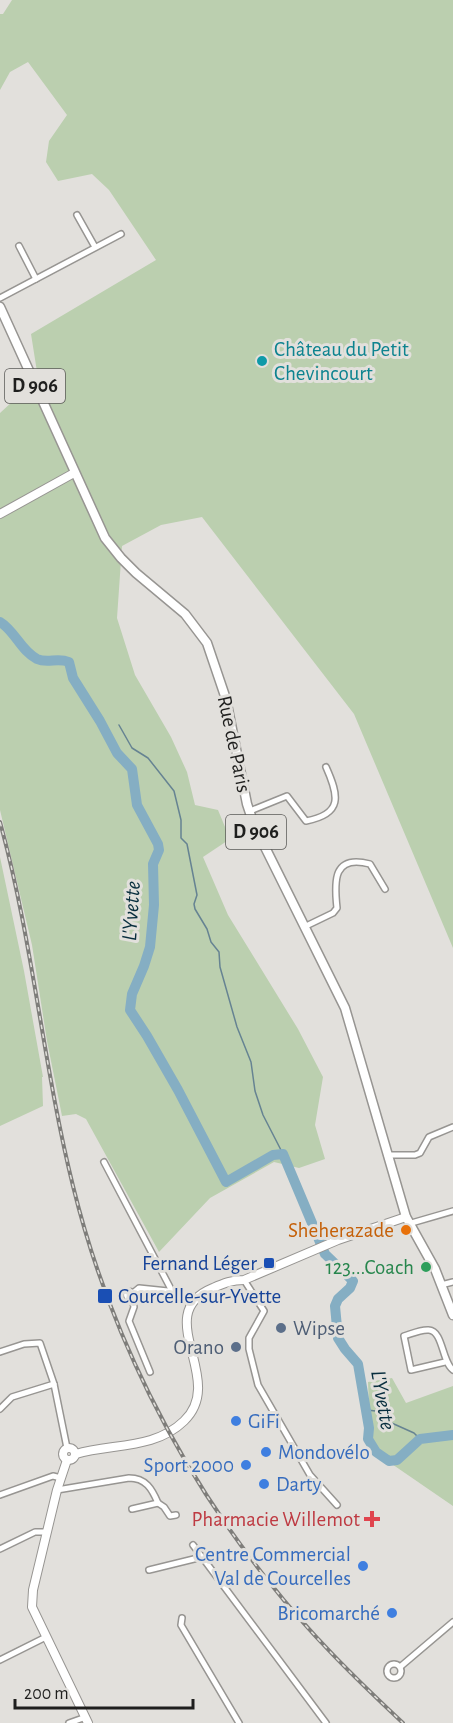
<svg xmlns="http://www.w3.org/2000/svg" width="453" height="1723" font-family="'Alegreya Sans',sans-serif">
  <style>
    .green { fill: #bbcfaf }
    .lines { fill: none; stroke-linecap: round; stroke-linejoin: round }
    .stream { stroke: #668392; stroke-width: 1.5 }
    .river { stroke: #85aec3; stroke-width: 10 }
    .street-casing { stroke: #979592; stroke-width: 8 }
    .secondary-casing { stroke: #979592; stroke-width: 10 }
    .primary-casing { stroke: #979592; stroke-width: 11 }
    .street { stroke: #fff; stroke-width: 5 }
    .secondary { stroke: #fff; stroke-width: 8 }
    .primary { stroke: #fff; stroke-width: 8 }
    .rail-casing { stroke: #7e7d7a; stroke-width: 4 }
    .rail { stroke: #e2e0dc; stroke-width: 1.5; stroke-dasharray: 4.5; stroke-linecap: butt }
    .culture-dot { fill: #0f9aa8; stroke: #e2e0dc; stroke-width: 2 }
    .food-dot { fill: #e8710a; stroke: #e2e0dc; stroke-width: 2 }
    .transit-dot { fill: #1a4fb4; stroke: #e2e0dc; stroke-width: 2 }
    .leisure-dot { fill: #2e9e5b; stroke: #e2e0dc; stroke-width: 2 }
    .service-dot { fill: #5c6f8a; stroke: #e2e0dc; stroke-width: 2 }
    .shop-dot { fill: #3f7fe0; stroke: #e2e0dc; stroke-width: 2 }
    .health-dot { fill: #e0444e; stroke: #e2e0dc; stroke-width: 2 }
    .labels { text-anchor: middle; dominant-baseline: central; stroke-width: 6; stroke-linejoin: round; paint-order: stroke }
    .shield { fill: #e2e0dc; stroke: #5a5957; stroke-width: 1.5 }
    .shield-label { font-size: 20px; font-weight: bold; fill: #1f1f1e }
    .culture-label { font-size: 21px; fill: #0d838f; stroke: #e2e0dc; text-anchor: start }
    .street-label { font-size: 21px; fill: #1f1f1e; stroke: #e2e0dc }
    .food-label { font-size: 21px; fill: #c56008; stroke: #e2e0dc; text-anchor: end }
    .transit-label { font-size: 21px; fill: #164399; stroke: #e2e0dc; text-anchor: end }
    .leisure-label { font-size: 21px; fill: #27864d; stroke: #e2e0dc; text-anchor: end }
    .service-label { font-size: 21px; fill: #4e5e75; stroke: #e2e0dc; text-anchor: start }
    .shop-label { font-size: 21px; fill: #366cbe; stroke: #e2e0dc; text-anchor: start }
    .health-label { font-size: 21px; fill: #be3a42; stroke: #e2e0dc; text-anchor: end }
    .water-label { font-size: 22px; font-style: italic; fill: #082e3e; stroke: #e2e0dc }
  </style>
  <rect width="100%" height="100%" fill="#e2e0dc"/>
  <g class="green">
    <polygon points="12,0 453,0 453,948 354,714 202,517 161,525 122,546 117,618 135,675 171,737 187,772 195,805 218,810 230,839 203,857 228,915 298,1029 323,1077 315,1125 325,1159 299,1168 274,1162 210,1198 159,1252 86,1119 76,1114 62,1116 47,1041 32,945 0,810 0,413 38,378 31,334 156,260 109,190 92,174 58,181 46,162 49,141 67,115 28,62 10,72 0,90 0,14 3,14"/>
    <polygon points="0,857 24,971 43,1077 42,1077 43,1106 0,1126"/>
    <polygon points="392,1378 406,1403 453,1386 453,1506 386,1460 370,1435 368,1382"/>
  </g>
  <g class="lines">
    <g class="stream">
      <polyline points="119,725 132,748 148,758 174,791 181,820 181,838 187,844 197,895 194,904 195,909 207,929 211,942 219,952 220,967 237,1027 251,1062 255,1091 263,1115 283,1154"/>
      <polyline points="366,1410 376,1411 385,1420 414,1433 420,1439"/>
    </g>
    <path class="river" d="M0,622C15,631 21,651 37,659C48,664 57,657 69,662L73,678L100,721L117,753L132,769L137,805L158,844L159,850L153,864L154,905L150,947L144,966L132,994L130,1010L147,1036L178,1090L226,1182L273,1155L283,1154L325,1254L353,1281L350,1288L338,1299L335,1306L338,1338L345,1349L358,1364L369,1428L368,1439L376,1452L389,1461L397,1460L420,1439L453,1435"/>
    <defs>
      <g id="street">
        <polyline points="77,215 95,247"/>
        <polyline points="19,246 36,279"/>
        <polyline points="0,298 121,234"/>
        <path d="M250,811L287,796L306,821C343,814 339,796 326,767"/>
        <path d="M304,927L333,913L337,908C334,881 333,854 370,864L385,889"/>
        <polyline points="387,1155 415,1155 420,1153 429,1137 453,1127"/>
        <polyline points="104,1162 173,1293"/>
        <polyline points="408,1224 453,1211"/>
        <polyline points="244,1280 264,1311 249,1338 249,1349 258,1385 310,1475 337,1505"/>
        <polyline points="441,1285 453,1282"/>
        <circle cx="130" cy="1295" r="3.5"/>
        <polyline points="133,1293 139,1288 168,1291 191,1304"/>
        <polyline points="132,1298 134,1307 129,1321 150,1372"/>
        <polyline points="0,1352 24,1344 40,1343 54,1384 67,1448"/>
        <path d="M445,1362L411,1370L404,1336C411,1334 421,1329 429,1330C443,1331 442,1362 453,1370"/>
        <polyline points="0,1409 12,1397 54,1384"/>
        <path d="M57,1490L129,1478C146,1478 152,1489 158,1503L132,1509"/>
        <polyline points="0,1495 53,1476 61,1478"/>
        <polyline points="158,1503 164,1507 170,1516 176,1515"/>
        <polyline points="193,1545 326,1723"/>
        <polyline points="0,1549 35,1532 47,1532"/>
        <polyline points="149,1570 202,1557"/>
        <polyline points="182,1618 181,1625 239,1723"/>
        <polyline points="0,1660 46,1637"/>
        <circle cx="394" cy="1671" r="7"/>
        <polyline points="400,1667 453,1622"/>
        <polyline points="69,1723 86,1717"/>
      </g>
      <g id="secondary">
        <polyline points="0,514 74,473"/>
        <circle cx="69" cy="1454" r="6"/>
        <path d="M76,1454C112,1443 154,1450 184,1421C228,1379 149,1314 213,1288C224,1283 232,1280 244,1280L338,1240L406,1217"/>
        <polyline points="67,1460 57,1490 33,1590 32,1607 88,1723"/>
      </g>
      <polyline id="primary" points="0,307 105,538 121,558 136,573 185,614 207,643 226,699 247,804 254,825 345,1008 406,1217 435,1269 453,1315"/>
    </defs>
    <use href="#street" class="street-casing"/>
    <use href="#secondary" class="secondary-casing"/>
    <use href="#primary" class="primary-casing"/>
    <use href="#street" class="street"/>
    <use href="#secondary" class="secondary"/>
    <use href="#primary" class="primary"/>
    <defs>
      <path id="rail" d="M0,822C33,942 43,1065 73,1186C108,1329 177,1468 270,1583C310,1634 356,1679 403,1723"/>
    </defs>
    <use href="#rail" class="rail-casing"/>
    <use href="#rail" class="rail"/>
  </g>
  <circle class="culture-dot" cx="262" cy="361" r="6"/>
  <circle class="food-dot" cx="406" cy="1230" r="6"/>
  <g class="transit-dot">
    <rect x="263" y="1257" width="12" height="12" rx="3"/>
    <rect x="97" y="1288" width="16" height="16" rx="3"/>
  </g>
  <circle class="leisure-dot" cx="426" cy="1267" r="6"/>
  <g class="service-dot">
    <circle cx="281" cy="1328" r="6"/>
    <circle cx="236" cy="1347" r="6"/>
  </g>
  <g class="shop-dot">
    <circle cx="236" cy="1421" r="6"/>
    <circle cx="266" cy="1452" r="6"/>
    <circle cx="246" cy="1465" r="6"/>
    <circle cx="264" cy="1484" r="6"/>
    <circle cx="363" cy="1566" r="6"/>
    <circle cx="392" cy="1613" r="6"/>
  </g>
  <path class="health-dot" d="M369 1510h6v6h6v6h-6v6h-6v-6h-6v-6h6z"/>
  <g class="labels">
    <g class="shield">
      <rect x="5" y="369" width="60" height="34" rx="4.5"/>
      <rect x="226" y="815" width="60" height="34" rx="4.5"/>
    </g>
    <g class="shield-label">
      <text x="35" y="386">D 906</text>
      <text x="256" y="832">D 906</text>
    </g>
    <g class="culture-label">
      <text x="274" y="349">Château du Petit<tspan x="274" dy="24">Chevincourt</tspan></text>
    </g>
    <g class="street-label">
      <text transform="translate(234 744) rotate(78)">Rue de Paris</text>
    </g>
    <g class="food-label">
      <text x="394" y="1230">Sheherazade</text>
    </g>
    <g class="transit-label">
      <text x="257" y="1263">Fernand Léger</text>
      <text x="118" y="1296" text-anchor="start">Courcelle-sur-Yvette</text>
    </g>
    <g class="leisure-label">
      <text x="414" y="1267">123...Coach</text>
    </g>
    <g class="service-label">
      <text x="293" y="1328">Wipse</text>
      <text x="224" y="1347" text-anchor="end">Orano</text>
    </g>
    <g class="shop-label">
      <text x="248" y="1421">GiFi</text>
      <text x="278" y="1452">Mondovélo</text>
      <text x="234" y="1465" text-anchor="end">Sport 2000</text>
      <text x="276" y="1484">Darty</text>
      <text x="351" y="1554" text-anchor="end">Centre Commercial<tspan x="351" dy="24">Val de Courcelles</tspan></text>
      <text x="380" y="1613" text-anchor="end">Bricomarché</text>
    </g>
    <g class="health-label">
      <text x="360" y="1519">Pharmacie Willemot</text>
    </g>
    <g class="water-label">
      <text transform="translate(131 911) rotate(-86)">L'Yvette</text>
      <text transform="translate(383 1400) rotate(80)">L'Yvette</text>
    </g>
  </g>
  <path d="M15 1699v9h178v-9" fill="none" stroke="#1f1f1e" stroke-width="3"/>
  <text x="24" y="1699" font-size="18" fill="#1f1f1e" stroke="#e2e0dc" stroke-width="4.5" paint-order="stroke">200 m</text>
</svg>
